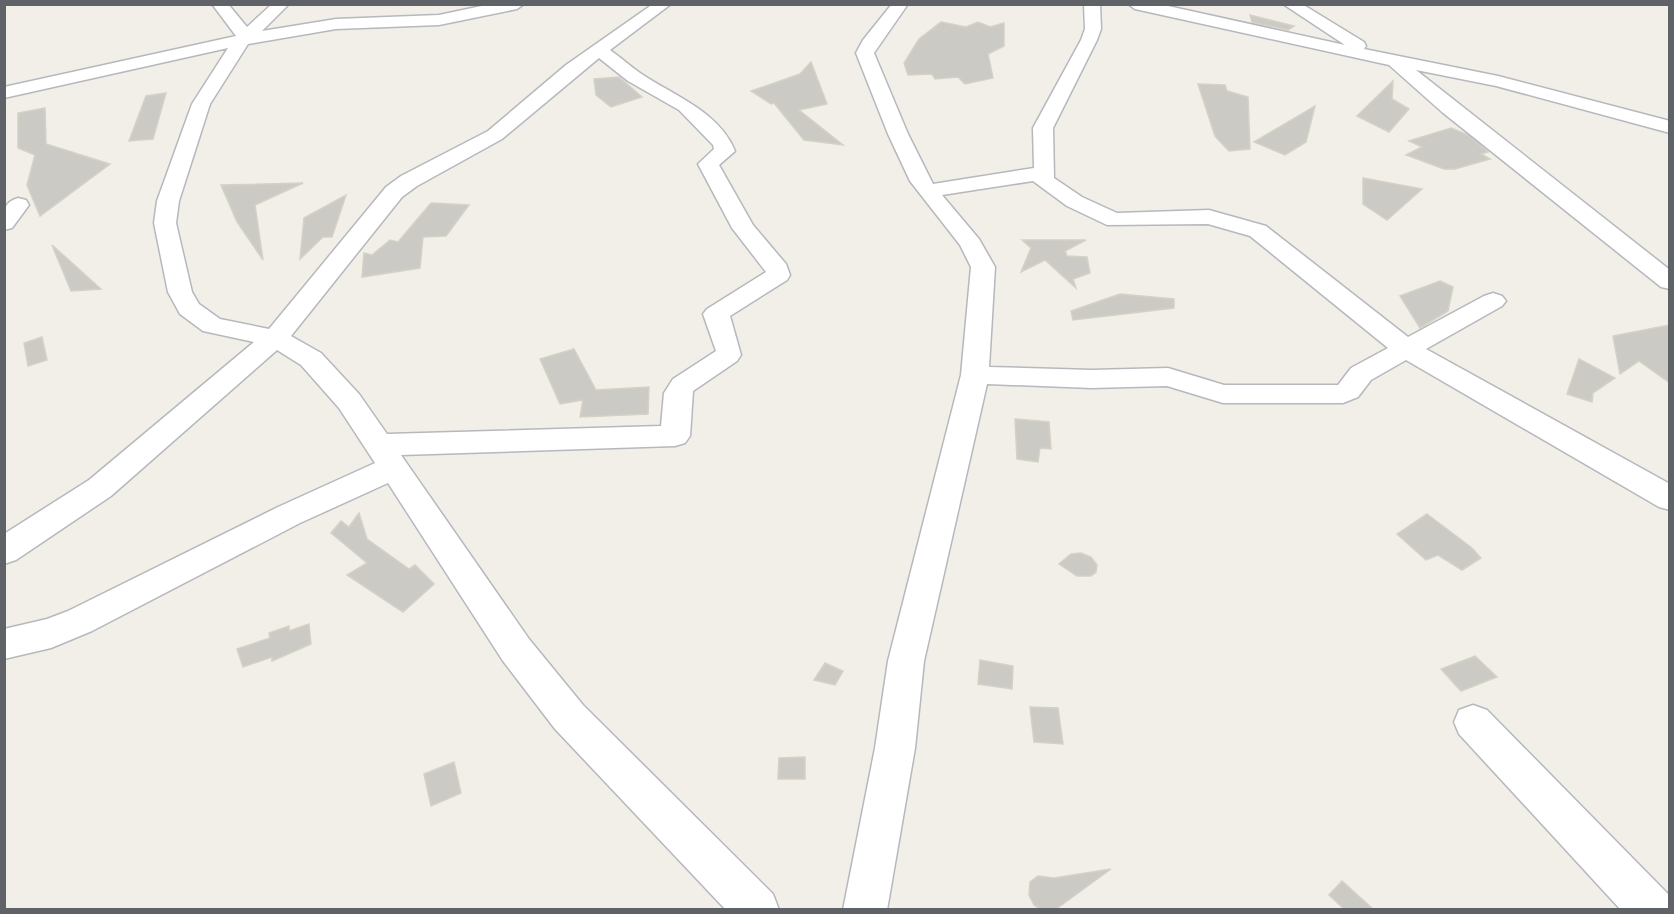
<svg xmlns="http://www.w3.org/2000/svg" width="1674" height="914" font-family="Figtree,sans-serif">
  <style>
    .building { fill: #cccac5; stroke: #d6d1c6; stroke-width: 1.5 }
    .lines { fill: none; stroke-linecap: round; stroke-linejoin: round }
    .minor-casing { stroke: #b5b8bc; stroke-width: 3 }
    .minor { fill: #fff; fill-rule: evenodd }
  </style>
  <rect width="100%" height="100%" fill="#f1efe8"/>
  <g class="building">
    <polygon points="1250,15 1294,26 1288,30 1252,22"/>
    <polygon points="941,22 966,27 978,22 990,27 1004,23 1004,46 988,54 993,78 965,84 958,77 935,79 932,74 908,75 904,63 919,39"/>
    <polygon points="811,62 827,104 799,110 843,145 804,140 774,103 771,104 751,91 800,74"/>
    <polygon points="619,77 642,97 611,107 596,95 594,79"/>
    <polygon points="1393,81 1392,99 1409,109 1389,132 1357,116"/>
    <polygon points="1198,84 1225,85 1227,91 1248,97 1250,149 1229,151 1215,136"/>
    <polygon points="166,93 153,139 129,141 146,96"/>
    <polygon points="1315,106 1306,142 1285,155 1254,142"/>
    <polygon points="45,108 46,144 110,164 40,216 27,185 35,155 18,148 18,113"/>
    <polygon points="1451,128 1468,135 1488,152 1481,154 1490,159 1455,169 1444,169 1406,155 1422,147 1409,141"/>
    <polygon points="1363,178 1395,184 1422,189 1387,220 1363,204"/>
    <polygon points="303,183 255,205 263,260 237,222 221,185"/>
    <polygon points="346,195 332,237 323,237 300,259 304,218"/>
    <polygon points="431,203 469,205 446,236 423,237 420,268 362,277 364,253 372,255 390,240 398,242"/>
    <polygon points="1022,240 1086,240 1065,251 1067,256 1087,257 1090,273 1073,279 1076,288 1045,260 1021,272 1031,248"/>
    <polygon points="52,245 101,289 71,291"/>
    <polygon points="1440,281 1453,287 1448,311 1420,328 1400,296"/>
    <polygon points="1120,294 1174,299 1174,308 1073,320 1071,311"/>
    <polygon points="1670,325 1670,383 1639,361 1620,374 1613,336"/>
    <polygon points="42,337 47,360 28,366 24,343"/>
    <polygon points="574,349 596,390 649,387 648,414 580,417 583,400 560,404 540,359"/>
    <polygon points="1579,359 1615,378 1593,393 1592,402 1567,394"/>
    <polygon points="1015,419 1049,422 1051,449 1040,448 1038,462 1017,459"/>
    <polygon points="359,513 367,539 409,569 415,565 434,584 403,612 347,575 367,563 331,533 341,521 349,527"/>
    <polygon points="1427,514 1472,548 1481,558 1462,570 1438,555 1426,560 1397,534"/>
    <polygon points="1081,553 1091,557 1097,565 1096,572 1091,576 1077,576 1059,564 1071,554"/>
    <polygon points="309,624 311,644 272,661 272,657 243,667 237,649 270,638 269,633 289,626 289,631"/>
    <polygon points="1475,656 1497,677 1461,691 1441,669"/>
    <polygon points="980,660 1013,666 1012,689 978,684"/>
    <polygon points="825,663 843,671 835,685 814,680"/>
    <polygon points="1030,707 1058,708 1063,744 1034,742"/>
    <polygon points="805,757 805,779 778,779 779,758"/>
    <polygon points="454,762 461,793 431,806 424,774"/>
    <polygon points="1111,869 1056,909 1040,909 1034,905 1029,895 1030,882 1038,876 1054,878"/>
    <polygon points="1342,881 1373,909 1344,909 1329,895"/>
  </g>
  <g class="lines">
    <defs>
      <g id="minor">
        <path d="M212,4H228L247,27L272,4H289L262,31L336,19L439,15L491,4H524L517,9L439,25L336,29L248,44L210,104L179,201L176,223L192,292L199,304L220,319L269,329L386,187L401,176L488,131L566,65L653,4H671L610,50C620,57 630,66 640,73C672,95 719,111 735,151L719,165L753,225L786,264L790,275L787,280L730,316L741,355L737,361L693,391L690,436L685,443L675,446L401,455L529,639L583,705L773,894L779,910H726L555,729L503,661L388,483L300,523L92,631L51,648L4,659V629L47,619L68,611L278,507L375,463L339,408L301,365L277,350L111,496L16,560L4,564V534L89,480L254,342L203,331L180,314L168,292L154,223L157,201L192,104L228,48L4,98V87L236,36ZM599,58L628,81L679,110L713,145L714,149L698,164L732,228L766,272L707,309L703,314L716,351L673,379L664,393L661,426L387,434L359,394L321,353L291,336L402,197L417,186L502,139Z"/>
        <path d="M892,4H908L874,53L908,134L933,184L1034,168L1033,128L1081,40L1085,29L1084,4H1100L1101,29L1097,40L1053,128L1054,178L1082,197L1117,213L1209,210L1266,226L1408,337L1484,296L1493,293L1502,296L1506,301L1502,306L1426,349L1670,484V510L1659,507L1406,360L1371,380L1358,397L1343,403H1223L1167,386L1092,388L987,384L924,661L915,748L887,910H843L875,748L888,661L961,375L971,267L960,245L910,181L888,134L856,53L863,40ZM1033,181L1067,206L1107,225L1208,224L1250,236L1388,348L1351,368L1338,385H1224L1168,368L1092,370L989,367L995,267L979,239L942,195Z"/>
        <polygon points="1128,4 1159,4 1345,45 1283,4 1302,4 1364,42 1366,46 1364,49 1498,76 1670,121 1670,133 1496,86 1416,70 1670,270 1670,289 1661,287 1442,112 1389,65 1135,9"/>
        <path d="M18,198L26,200L29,205L12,228L4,230C4,215 1,203 18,198Z"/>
        <polygon points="1473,705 1487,710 1668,894 1670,910 1621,910 1459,734 1454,722 1459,710"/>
      </g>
    </defs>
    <use href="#minor" class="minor-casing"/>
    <use href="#minor" class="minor"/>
  </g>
  <rect width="1674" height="914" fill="none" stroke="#5f6368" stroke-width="12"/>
</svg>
